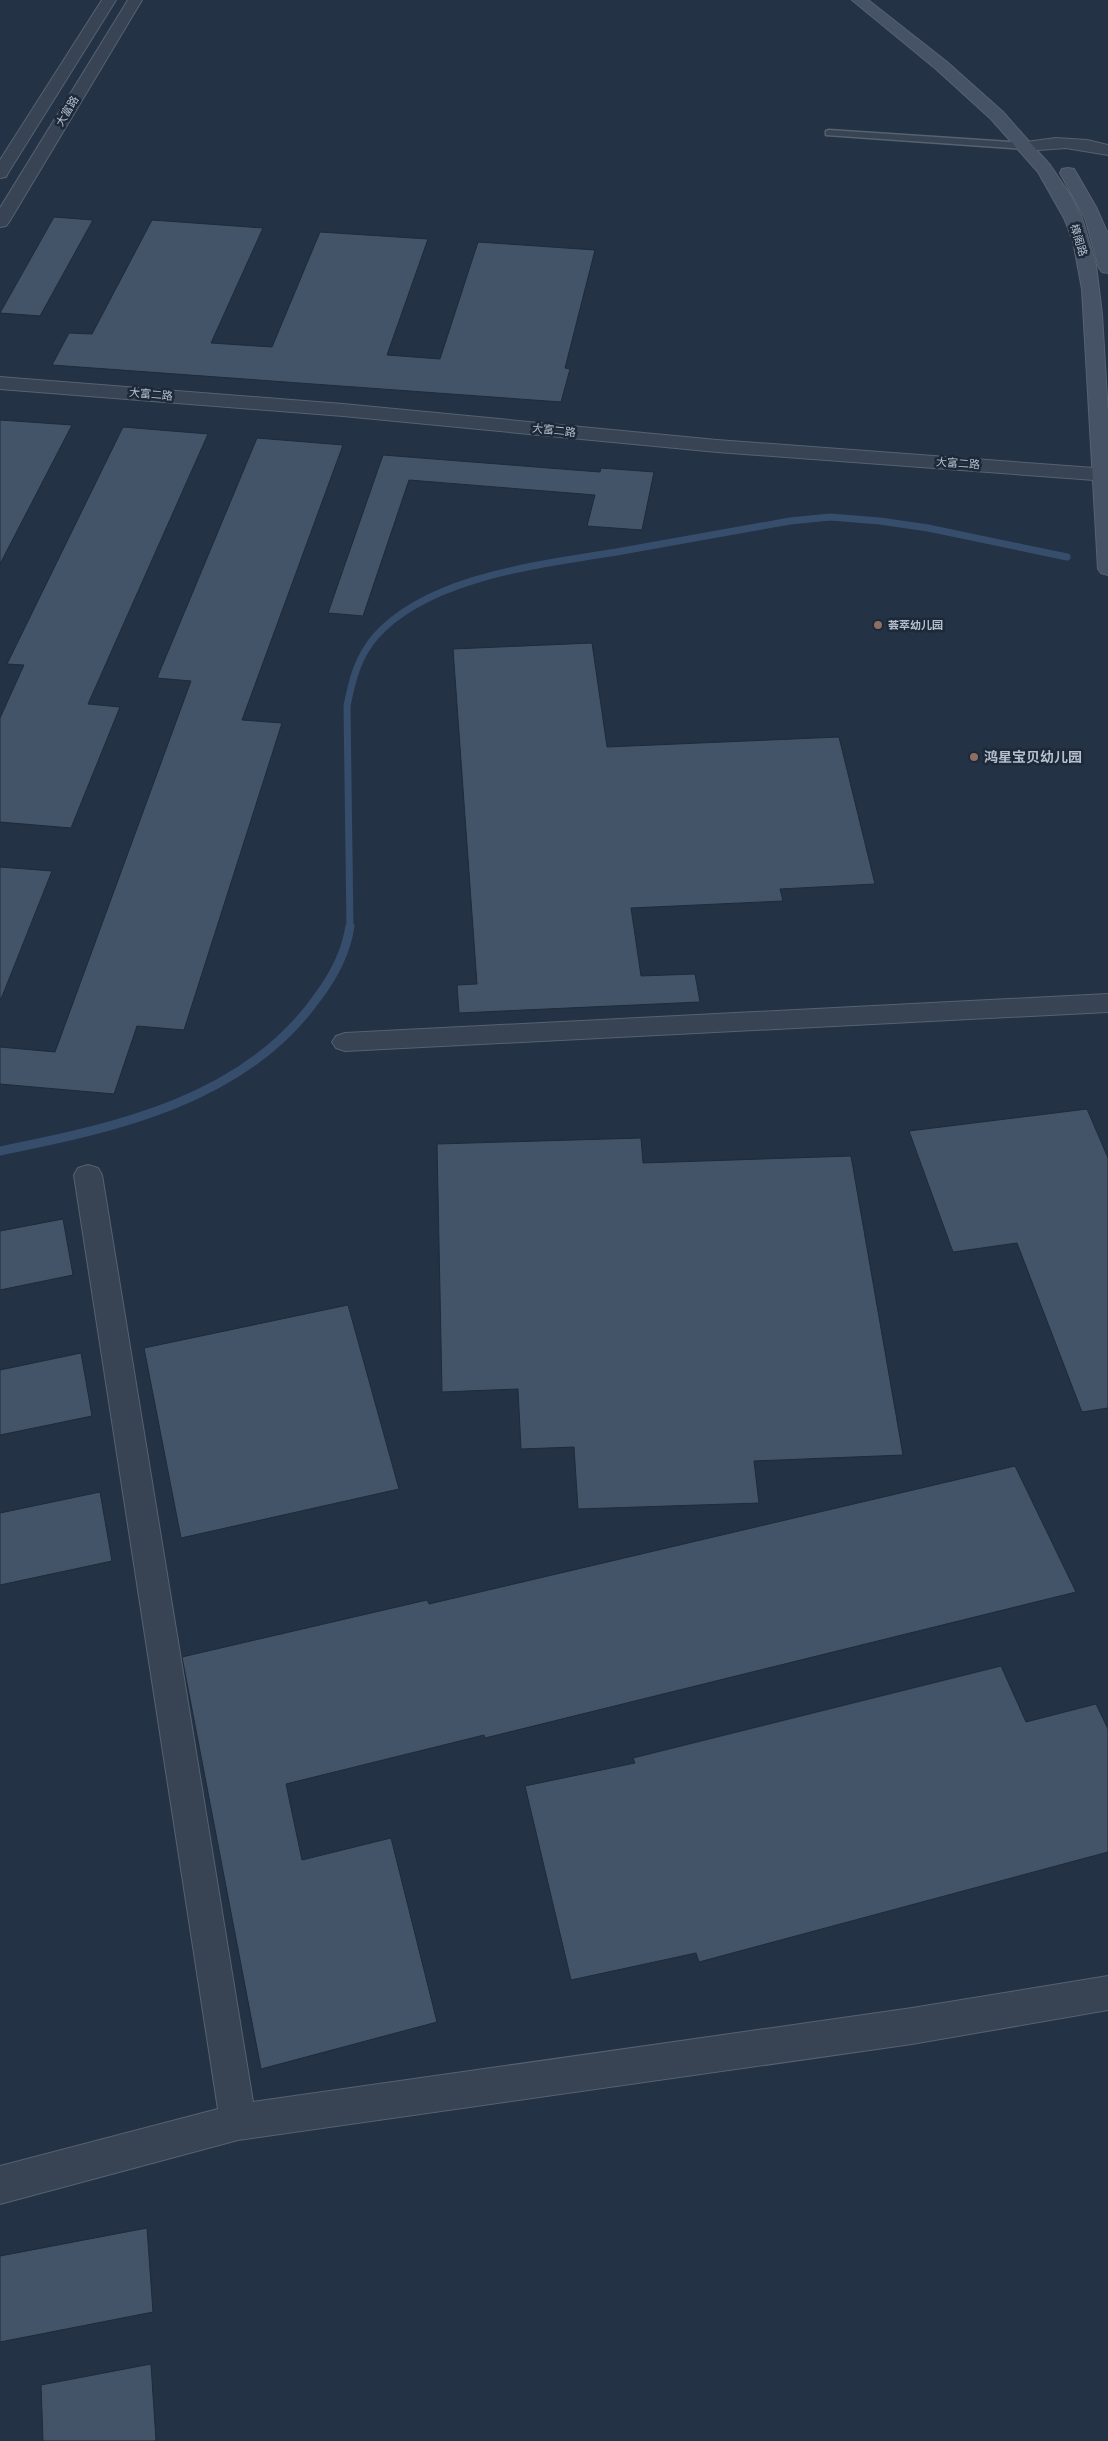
<svg xmlns="http://www.w3.org/2000/svg" width="1108" height="2441" font-family="'PT Sans Narrow','Noto Sans SC',sans-serif">
  <style>
    .lines { fill: none; stroke-linecap: round; stroke-linejoin: round }
    .stream-far1 { stroke: #364e6c; stroke-width: 7 }
    .stream { stroke: #364e6c; stroke-width: 9 }
    .building { fill: #445468; stroke: #1f2b3a }
    .service-casing { stroke: #566270; stroke-width: 3 }
    .minor-casing { stroke: #566270; stroke-width: 2 }
    .tertiary-casing { stroke: #566270; stroke-width: 2 }
    .secondary-casing { stroke: #566270; stroke-width: 2 }
    .service { fill: #384453; fill-rule: evenodd }
    .minor { fill: #384453; fill-rule: evenodd }
    .tertiary { fill: #384453; fill-rule: evenodd }
    .secondary { fill: #465366; fill-rule: evenodd }
    .education-dot { fill: #8d6e63; stroke: #1d2938; stroke-width: 2 }
    .labels { text-anchor: middle; dominant-baseline: central; stroke-width: 5; stroke-linejoin: round; paint-order: stroke }
    .far-street-label { font-size: 11px; fill: #b5bfcd; stroke: #1d2938 }
    .far-poi-label { font-size: 11px; font-weight: bold; fill: #b5bfcd; stroke: #1d2938; text-anchor: start }
    .poi-label { font-size: 14px; font-weight: bold; fill: #b5bfcd; stroke: #1d2938; text-anchor: start }
  </style>
  <rect width="100%" height="100%" fill="#233244"/>
  <g class="lines">
    <path class="stream-far1" d="M350,928L347,706C352,680 358,657 375,637C429,575 546,564 622,551C678,541 734,531 790,521L830,517L880,521L928,528L1067,557"/>
    <path class="stream" d="M0,1151C115,1128 245,1100 317,998C333,977 346,953 350,926"/>
  </g>
  <g class="building">
    <polygon points="54,217 93,220 40,316 0,313"/>
    <polygon points="152,220 263,228 211,343 272,347 320,232 428,239 387,355 440,359 478,242 595,250 565,368 570,369 561,402 52,365 69,333 92,334"/>
    <polygon points="0,420 72,425 0,564"/>
    <polygon points="123,427 208,434 88,704 120,707 71,828 0,822 0,718 24,665 7,664"/>
    <polygon points="257,438 343,445 242,720 282,723 184,1030 137,1026 114,1094 0,1084 0,1047 55,1052 191,681 157,678"/>
    <polygon points="383,455 600,472 601,468 654,472 642,530 587,526 595,495 409,480 363,616 328,613"/>
    <polygon points="592,643 607,747 839,737 875,884 780,889 783,901 631,908 641,976 695,974 700,1002 459,1013 457,985 477,984 453,649"/>
    <polygon points="0,867 52,871 1,999 0,999"/>
    <polygon points="1087,1109 1108,1158 1108,1408 1082,1412 1017,1243 953,1252 909,1131"/>
    <polygon points="641,1138 643,1163 851,1156 903,1455 754,1461 759,1503 578,1509 574,1447 521,1449 518,1389 442,1392 437,1144"/>
    <polygon points="63,1219 73,1275 0,1290 0,1231"/>
    <polygon points="348,1305 399,1489 181,1538 144,1348"/>
    <polygon points="81,1353 92,1416 0,1435 0,1370"/>
    <polygon points="1015,1466 1076,1592 485,1738 484,1735 286,1784 302,1860 391,1838 437,2022 261,2069 182,1657 427,1600 429,1604"/>
    <polygon points="100,1492 112,1561 0,1585 0,1513"/>
    <polygon points="1001,1666 1026,1722 1096,1704 1108,1729 1108,1852 699,1962 696,1953 571,1980 525,1786 635,1763 633,1758"/>
    <polygon points="147,2228 153,2312 0,2342 0,2256"/>
    <polygon points="151,2364 156,2441 43,2441 41,2385"/>
  </g>
  <g class="lines">
    <defs>
      <polygon id="service" points="829,130 1024,143 1029,146 1024,149 826,135 826,131"/>
      <g id="minor">
        <polygon points="1056,138 1087,140 1108,145 1108,155 1066,148 1024,151 1018,149 1016,146 1018,143"/>
        <polygon points="1108,994 1108,1012 345,1051 336,1048 332,1042 336,1036 345,1033"/>
        <polygon points="88,1165 98,1168 102,1175 253,2102 912,2008 1108,1976 1108,2010 912,2044 238,2140 0,2204 0,2166 218,2109 74,1175 78,1168"/>
      </g>
      <g id="tertiary">
        <polygon points="102,0 116,0 8,173 6,177 0,178 0,160"/>
        <polygon points="128,0 142,0 9,222 6,226 0,227 0,208"/>
        <polygon points="0,377 343,404 717,440 1108,469 1108,481 717,452 343,416 0,389"/>
      </g>
      <g id="secondary">
        <polygon points="852,0 868,0 947,62 1003,112 1050,165 1071,196 1082,218 1096,265 1102,314 1108,414 1108,575 1101,573 1098,569 1082,289 1073,241 1064,218 1038,172 991,119 936,69"/>
        <polygon points="1068,168 1074,169 1096,207 1108,234 1108,273 1102,272 1099,268 1085,218 1060,173 1062,169"/>
      </g>
    </defs>
    <use href="#service" class="service-casing"/>
    <use href="#minor" class="minor-casing"/>
    <use href="#tertiary" class="tertiary-casing"/>
    <use href="#secondary" class="secondary-casing"/>
    <use href="#service" class="service"/>
    <use href="#minor" class="minor"/>
    <use href="#tertiary" class="tertiary"/>
    <use href="#secondary" class="secondary"/>
  </g>
  <g class="education-dot">
    <circle cx="878" cy="625" r="5"/>
    <circle cx="974" cy="757" r="5"/>
  </g>
  <g class="labels">
    <g class="far-street-label">
      <text transform="translate(67 111) rotate(-59)">大富路</text>
      <text transform="translate(1079 240) rotate(73)">樟阁路</text>
      <text transform="translate(151 394) rotate(5)">大富二路</text>
      <text transform="translate(554 430) rotate(6)">大富二路</text>
      <text transform="translate(958 463) rotate(4)">大富二路</text>
    </g>
    <g class="far-poi-label">
      <text x="888" y="625">荟萃幼儿园</text>
    </g>
    <g class="poi-label">
      <text x="984" y="757">鸿星宝贝幼儿园</text>
    </g>
  </g>
</svg>
